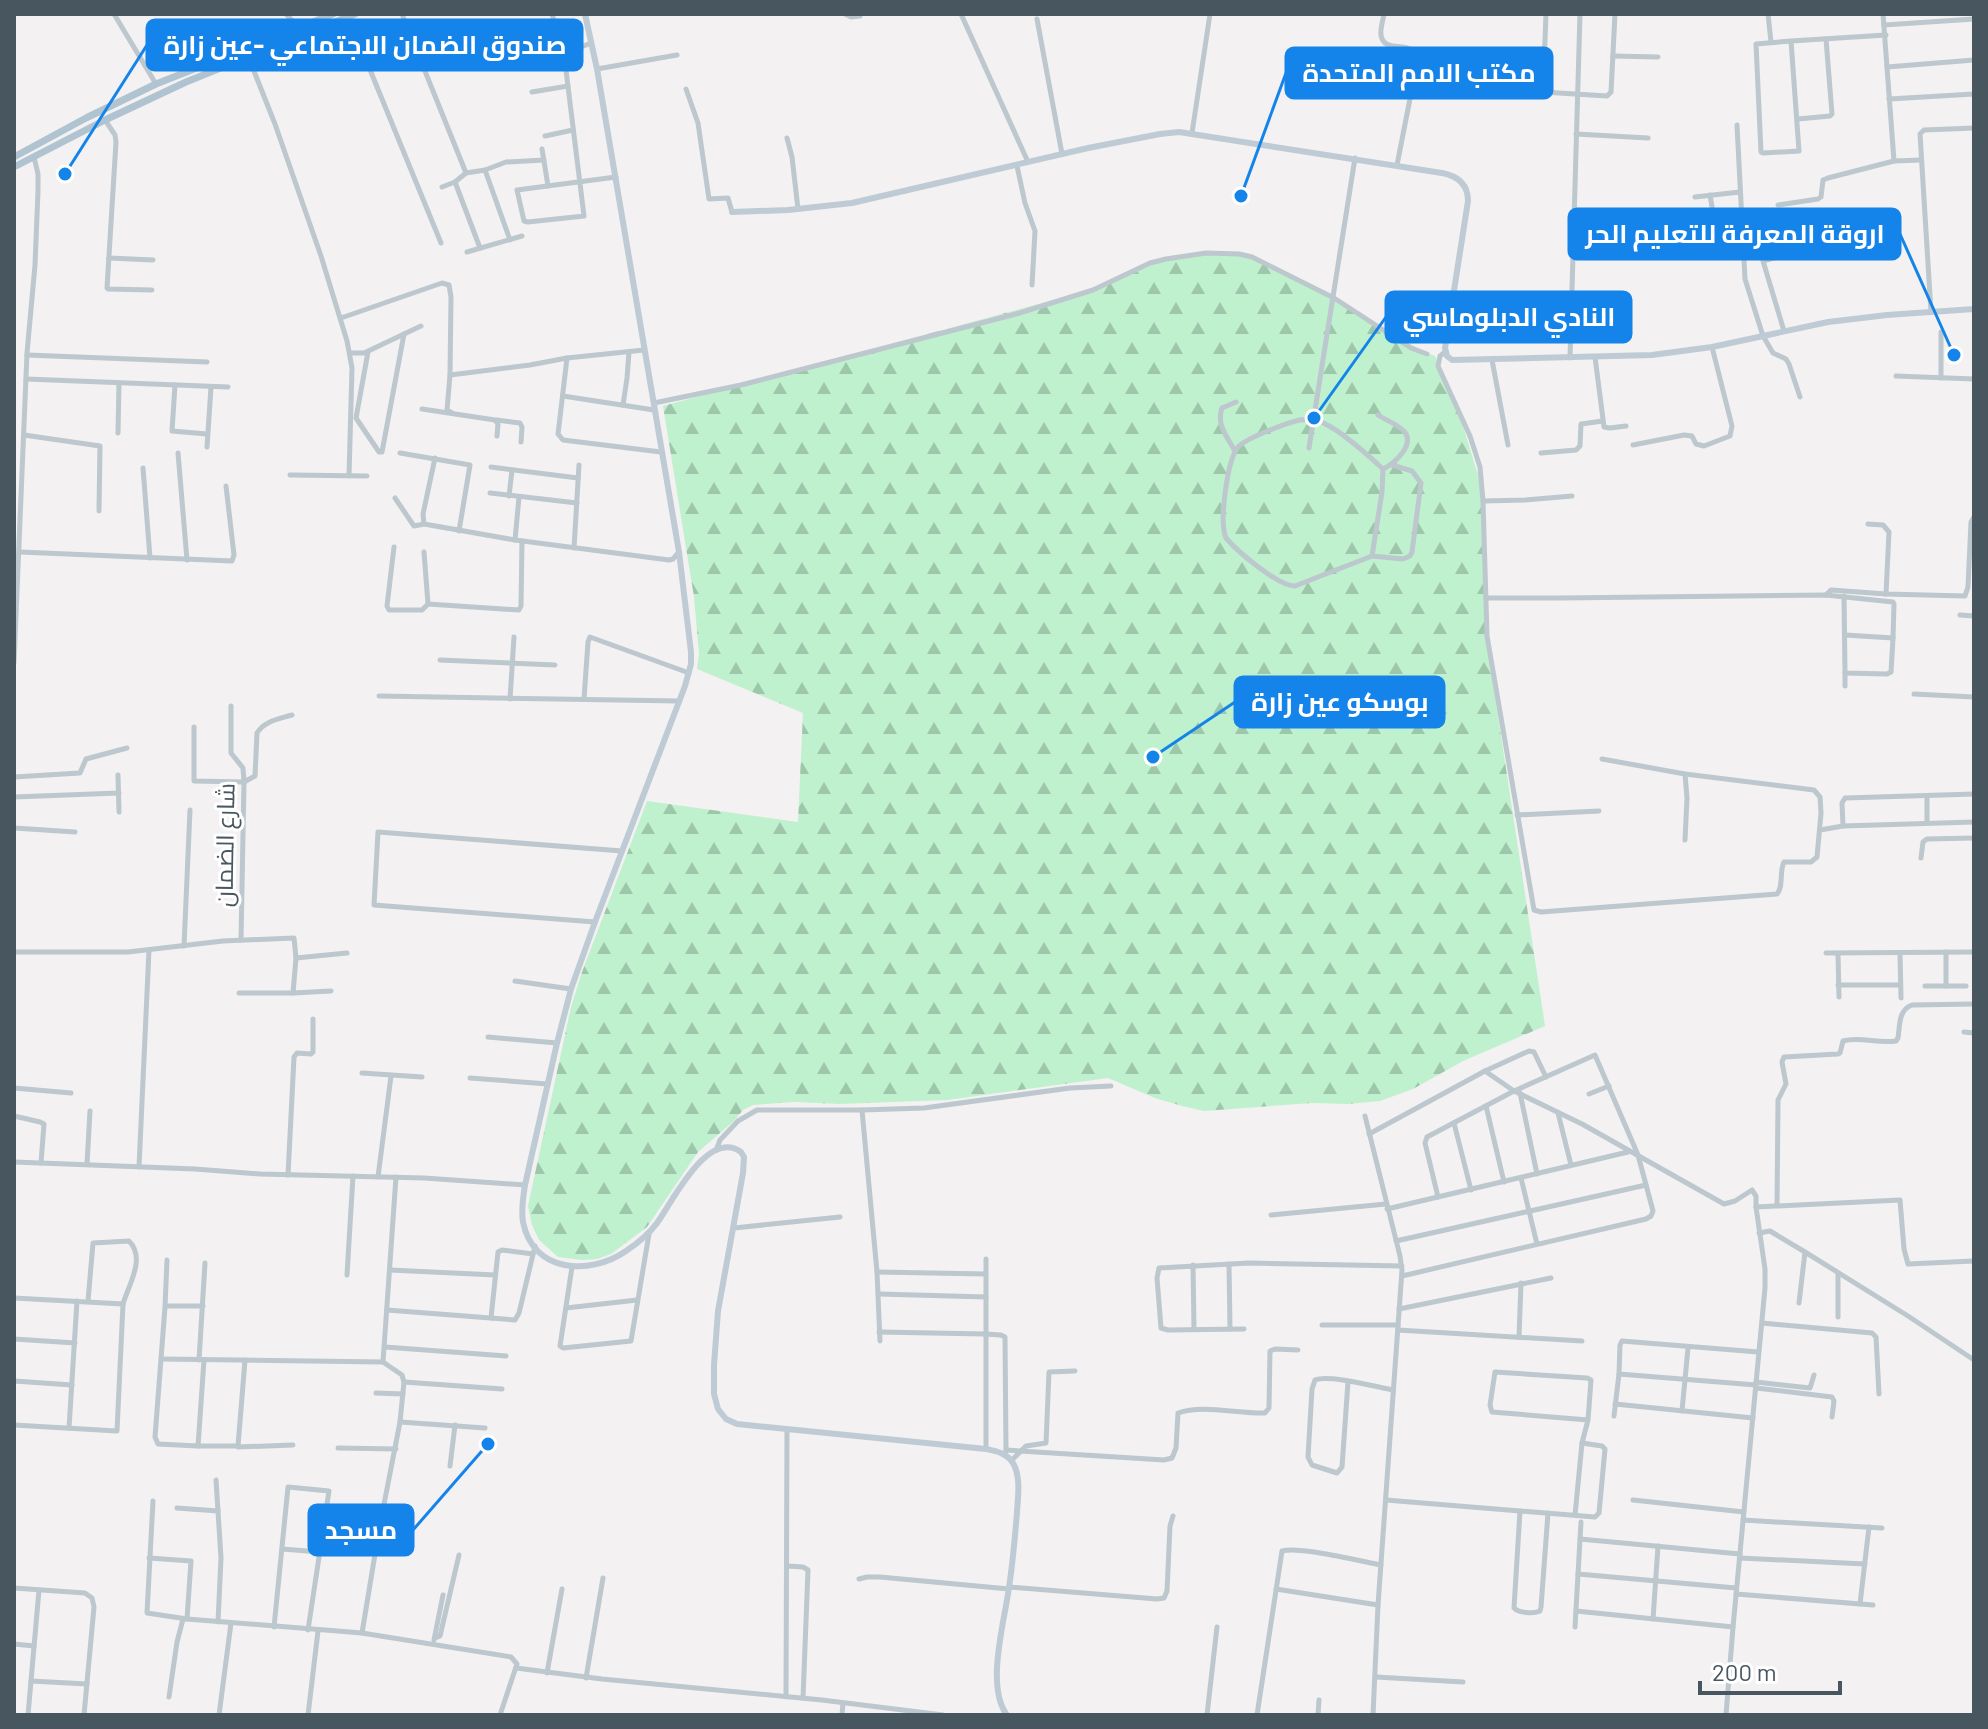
<svg xmlns="http://www.w3.org/2000/svg" width="1988" height="1729" font-family="Barlow,Cairo,sans-serif">
  <style>
    .forest { fill: url(#forest-firs) }
    .lines { fill: none; stroke-linecap: round; stroke-linejoin: round }
    .minor { stroke: #bcc7ce; stroke-width: 5 }
    .secondary { stroke: #becbd5; stroke-width: 6 }
    .primary { stroke: #b0c3d0; stroke-width: 7 }
    .labels { text-anchor: middle; dominant-baseline: central; stroke-width: 6; stroke-linejoin: round; paint-order: stroke }
    .street-label { font-size: 24px; fill: #48565f; stroke: #fff }
    .leader { fill: none; stroke: #1484ea; stroke-width: 3 }
    .callout-dot { fill: #1484ea; stroke: #fff; stroke-width: 3 }
    .callout { fill: #1484ea; stroke: #1484ea; stroke-width: 3 }
    .callout-label { font-size: 26px; text-anchor: middle; font-weight: bold; fill: #fff }
  </style>
  <defs>
    <pattern id="forest-firs" width="22" height="20" patternUnits="userSpaceOnUse" patternTransform="scale(2)"><rect width="22" height="20" fill="#bff1ce"/><path d="M5 1l3.5 6h-7zM16 11l3.5 6h-7z" fill="#9dc6aa"/></pattern>
  </defs>
  <rect width="100%" height="100%" fill="#f3f1f1"/>
  <polygon class="forest" points="1213,251 1245,253 1276,267 1424,352 1435,356 1460,416 1481,485 1485,630 1545,1026 1463,1061 1413,1089 1380,1101 1348,1104 1312,1103 1204,1111 1182,1106 1155,1098 1108,1078 947,1100 839,1104 794,1102 753,1105 743,1110 734,1121 698,1152 647,1227 611,1254 597,1259 582,1260 558,1257 539,1240 532,1225 528,1206 571,1007 582,972 647,801 798,822 803,713 697,669 699,654 694,597 663,406 1097,288 1158,260 1177,255"/>
  <g class="lines">
    <g class="minor">
      <polyline points="114,14 156,84"/>
      <polyline points="286,14 299,28"/>
      <polyline points="402,14 466,173"/>
      <polyline points="552,14 564,54 584,216 528,222 524,221 517,190 616,177"/>
      <polyline points="845,14 851,17 860,16"/>
      <polyline points="961,14 1028,162"/>
      <path d="M1384,14C1383,20 1380,29 1381,35C1384,55 1411,38 1418,58L1397,165"/>
      <polyline points="1546,14 1543,92 1607,96 1611,92 1615,14"/>
      <polyline points="1768,14 1771,42"/>
      <polyline points="1883,14 1894,161"/>
      <polyline points="1037,19 1062,154"/>
      <polyline points="1884,25 1974,19"/>
      <polyline points="530,31 554,21"/>
      <polyline points="1791,41 1799,151 1763,153 1761,152 1756,44 1791,41 1886,35"/>
      <polyline points="248,56 275,124 321,256 347,341 352,368 349,476"/>
      <polyline points="1613,56 1658,57"/>
      <polyline points="542,59 564,54 591,43"/>
      <polyline points="251,63 339,28 346,30 355,50 366,60 441,243"/>
      <polyline points="1887,67 1974,60"/>
      <polyline points="597,69 677,55"/>
      <polyline points="686,89 698,123 709,199 728,198 732,212"/>
      <polyline points="532,92 568,86"/>
      <polyline points="1889,99 1974,94"/>
      <polyline points="1798,119 1830,116 1832,114 1826,39"/>
      <polyline points="105,120 115,135 116,142 107,288 108,289 152,290"/>
      <polyline points="1737,125 1745,279 1763,336 1773,353 1786,359 1789,364 1800,397"/>
      <polyline points="1192,133 1210,14"/>
      <polyline points="1576,134 1648,138"/>
      <polyline points="545,136 573,130"/>
      <polyline points="787,138 792,157 798,209"/>
      <polyline points="542,149 548,186"/>
      <polyline points="1017,166 1025,203 1035,231 1032,285"/>
      <polyline points="485,170 510,240"/>
      <polyline points="455,182 480,248"/>
      <polyline points="442,187 455,182 466,173 485,170 506,162 544,160"/>
      <polyline points="1710,195 1714,218 1717,223 1742,220"/>
      <polyline points="1695,197 1740,192"/>
      <polyline points="1778,205 1818,199 1821,197 1823,180 1828,178 1894,161 1921,160"/>
      <polyline points="467,252 522,236"/>
      <polyline points="109,258 153,260"/>
      <polyline points="1931,312 1920,134 1924,130 1974,128"/>
      <polyline points="341,318 442,283 449,285 451,297 450,375 447,410 452,413"/>
      <polyline points="1784,331 1763,261 1818,246"/>
      <polyline points="368,352 356,418 379,452 382,452 404,334"/>
      <path d="M1445,352L1440,356L1438,366L1470,436L1480,467L1483,501L1487,636L1534,910L1541,912L1777,894C1784,886 1779,871 1784,862H1811L1817,857L1821,813L1820,797L1814,790L1685,774L1602,759"/>
      <polyline points="350,353 364,353 421,326"/>
      <polyline points="27,355 207,362"/>
      <polyline points="1595,357 1604,427 1610,428 1626,426"/>
      <polyline points="567,358 558,434 563,440 661,452"/>
      <polyline points="1570,358 1580,14"/>
      <polyline points="1492,360 1508,445"/>
      <polyline points="450,375 530,365 567,358 644,350"/>
      <polyline points="1896,376 1974,379"/>
      <polyline points="1941,378 1941,332"/>
      <polyline points="26,379 228,387"/>
      <polyline points="175,385 172,431 207,434"/>
      <polyline points="563,396 654,410"/>
      <polyline points="654,403 741,385 1016,314 1093,290 1150,263 1166,259 1206,253 1239,254 1252,257 1334,298 1411,348 1427,354"/>
      <polyline points="623,405 627,378 629,352"/>
      <polyline points="422,409 495,420 498,424 497,436"/>
      <path d="M1378,415C1393,425 1418,430 1403,452C1397,460 1392,465 1383,469"/>
      <polyline points="497,420 520,423 522,427 521,442"/>
      <polyline points="118,433 119,383"/>
      <polyline points="24,435 100,446 99,511"/>
      <polyline points="1633,445 1684,435 1692,436 1696,444 1704,446 1730,436 1732,426 1712,347"/>
      <polyline points="207,447 211,387"/>
      <polyline points="1309,448 1355,158"/>
      <path d="M1235,451C1227,437 1216,424 1222,408L1236,402"/>
      <polyline points="178,453 187,560"/>
      <polyline points="400,453 470,465 459,531"/>
      <polyline points="1541,453 1576,450 1580,446 1581,424 1603,421"/>
      <polyline points="435,458 423,514 424,524 515,540 669,560 673,559 679,552"/>
      <polyline points="491,467 578,478"/>
      <polyline points="143,468 150,558"/>
      <polyline points="290,475 367,476"/>
      <polyline points="490,493 577,503"/>
      <polyline points="509,496 512,470"/>
      <polyline points="395,498 414,526 424,524"/>
      <polyline points="1483,501 1525,500 1572,496"/>
      <polyline points="1868,524 1883,525 1889,532 1886,594"/>
      <polyline points="515,540 519,497"/>
      <polyline points="394,547 387,606 389,610 422,610 428,604 424,552"/>
      <polyline points="574,548 579,465"/>
      <polyline points="20,552 232,561 234,555 226,486"/>
      <path d="M1372,556L1382,492L1383,469C1369,456 1336,426 1318,421C1313,420 1306,419 1300,420C1289,422 1244,439 1238,447C1227,461 1219,522 1226,538C1238,552 1278,586 1295,586L1372,556L1403,559L1410,556L1412,552L1421,483L1412,471L1392,465"/>
      <polyline points="1826,595 1831,590 1886,594 1965,596 1968,587 1971,522 1974,517"/>
      <polyline points="1844,596 1845,673 1887,674 1891,672 1893,638"/>
      <polyline points="1486,598 1560,598 1826,595 1893,602 1894,604 1893,638 1845,635"/>
      <polyline points="428,604 519,610 521,606 522,541"/>
      <polyline points="1960,615 1974,616"/>
      <polyline points="440,660 555,665"/>
      <polyline points="14,663 27,353 35,265 38,191 38,174 34,157"/>
      <polyline points="1845,686 1845,673"/>
      <polyline points="1914,694 1974,697"/>
      <polyline points="379,696 679,701"/>
      <polyline points="510,699 514,637"/>
      <polyline points="584,699 588,642 590,637 689,673"/>
      <polyline points="231,706 231,753 243,768 244,782 241,940"/>
      <path d="M194,727V781L244,782L255,776L257,733C264,721 279,719 292,715"/>
      <polyline points="1685,774 1687,798 1685,840"/>
      <polyline points="118,775 119,812"/>
      <polyline points="14,777 80,773 86,759 127,748"/>
      <polyline points="1927,796 1927,823"/>
      <polyline points="14,797 119,793"/>
      <polyline points="1517,815 1599,811"/>
      <polyline points="1843,826 1842,803 1845,798 1974,794"/>
      <polyline points="14,828 75,832"/>
      <polyline points="1820,830 1843,826 1974,822"/>
      <polyline points="1921,858 1923,842 1927,839 1974,838"/>
      <polyline points="595,922 374,905 378,832 622,851"/>
      <polyline points="184,946 190,810"/>
      <polyline points="14,952 128,952 223,941 294,938 296,958 293,993 331,991"/>
      <polyline points="1826,953 1974,952"/>
      <polyline points="1900,953 1901,998"/>
      <polyline points="1838,954 1839,997"/>
      <polyline points="296,958 347,953"/>
      <polyline points="515,981 571,989"/>
      <polyline points="1838,985 1900,985"/>
      <polyline points="1925,986 1966,986"/>
      <polyline points="1946,986 1946,952"/>
      <polyline points="239,993 293,993"/>
      <polyline points="1964,1032 1974,1033"/>
      <polyline points="488,1037 557,1043"/>
      <polyline points="1485,1071 1514,1091 1582,1124 1724,1204 1735,1201 1752,1190 1756,1196 1756,1207"/>
      <polyline points="362,1073 422,1077"/>
      <polyline points="470,1078 548,1084"/>
      <polyline points="14,1088 71,1093"/>
      <polyline points="1520,1093 1537,1174"/>
      <polyline points="1589,1094 1609,1086"/>
      <polyline points="1486,1106 1504,1182"/>
      <polyline points="862,1110 877,1272 880,1341"/>
      <polyline points="1558,1113 1571,1165"/>
      <polyline points="14,1116 40,1122 44,1124 41,1163"/>
      <polyline points="1365,1116 1400,1256 1402,1270 1378,1605 1373,1715"/>
      <polyline points="1454,1123 1471,1190"/>
      <polyline points="1369,1134 1485,1071 1529,1051 1534,1052 1546,1077"/>
      <polyline points="717,1148 720,1140 738,1121 757,1110 862,1110 924,1108 1070,1088 1111,1086"/>
      <polyline points="14,1162 195,1169 260,1174 424,1178 525,1185"/>
      <polyline points="87,1164 90,1111"/>
      <polyline points="139,1167 149,950"/>
      <polyline points="288,1175 294,1057 297,1053 311,1054 313,1052 313,1019"/>
      <polyline points="378,1177 391,1076"/>
      <polyline points="1521,1178 1537,1244"/>
      <path d="M1777,1206L1778,1100L1786,1084L1782,1062L1784,1057L1838,1054L1840,1053L1843,1041C1860,1036 1878,1044 1896,1041L1898,1038C1900,1026 1898,1010 1912,1005L1974,1004"/>
      <polyline points="1387,1209 1628,1152"/>
      <polyline points="1271,1215 1386,1204"/>
      <polyline points="734,1228 840,1217"/>
      <polyline points="1759,1233 1770,1231 1805,1252 1908,1316 1974,1360"/>
      <polyline points="1396,1241 1646,1185"/>
      <polyline points="167,1260 165,1307 155,1437 158,1444 198,1446 204,1360"/>
      <polyline points="1229,1264 1230,1329"/>
      <polyline points="1193,1265 1194,1329"/>
      <polyline points="572,1267 560,1346 563,1348 631,1341 649,1234"/>
      <polyline points="390,1270 495,1275"/>
      <polyline points="877,1272 986,1274"/>
      <polyline points="347,1275 353,1176"/>
      <polyline points="1402,1276 1646,1219 1651,1216 1653,1211 1638,1155 1595,1055 1514,1091 1427,1137 1425,1143 1438,1197"/>
      <polyline points="879,1294 986,1297"/>
      <polyline points="14,1298 123,1304 117,1431 14,1425"/>
      <path d="M88,1301L93,1243L129,1241C146,1258 129,1284 123,1304"/>
      <polyline points="1799,1303 1805,1252"/>
      <polyline points="166,1306 203,1306"/>
      <polyline points="566,1308 637,1300"/>
      <polyline points="1399,1309 1551,1278"/>
      <polyline points="387,1310 515,1320 519,1313 535,1246"/>
      <polyline points="1838,1317 1838,1274"/>
      <polyline points="491,1318 498,1252 502,1250 533,1254"/>
      <polyline points="1762,1323 1872,1333 1876,1337 1879,1394"/>
      <polyline points="1322,1325 1398,1325"/>
      <polyline points="1244,1329 1168,1330 1161,1328 1157,1278 1159,1268 1249,1263 1402,1266"/>
      <polyline points="1398,1330 1582,1341"/>
      <polyline points="879,1332 985,1334 1001,1335 1005,1337 1006,1451"/>
      <polyline points="1519,1337 1521,1283"/>
      <polyline points="14,1339 75,1343"/>
      <polyline points="385,1347 506,1356"/>
      <polyline points="161,1359 383,1362 402,1375 404,1382 400,1422 379,1530 362,1633"/>
      <polyline points="199,1360 205,1263"/>
      <polyline points="383,1362 396,1177"/>
      <polyline points="1619,1374 1756,1385"/>
      <polyline points="14,1381 72,1385"/>
      <polyline points="404,1382 502,1389"/>
      <path d="M1348,1382L1342,1467L1337,1473L1312,1465L1308,1457L1312,1389L1315,1380C1329,1374 1376,1387 1393,1390"/>
      <polyline points="1756,1382 1810,1388 1814,1375"/>
      <polyline points="1756,1388 1832,1397 1834,1401 1832,1417"/>
      <polyline points="376,1393 403,1394"/>
      <polyline points="1615,1404 1753,1418"/>
      <polyline points="1682,1411 1688,1348"/>
      <polyline points="1614,1416 1619,1374 1620,1345 1622,1341 1758,1352"/>
      <polyline points="400,1422 485,1428"/>
      <polyline points="69,1428 77,1301"/>
      <polyline points="198,1446 238,1446 245,1360"/>
      <polyline points="238,1447 293,1445"/>
      <polyline points="338,1448 396,1449"/>
      <polyline points="986,1449 986,1259"/>
      <path d="M1006,1450L1164,1460L1172,1458L1176,1448L1178,1413C1202,1404 1239,1414 1265,1413L1269,1408L1270,1351L1275,1349L1298,1350"/>
      <polyline points="1011,1461 1026,1446 1046,1443 1049,1372 1075,1371"/>
      <polyline points="450,1466 455,1425"/>
      <polyline points="216,1480 221,1558 218,1622"/>
      <polyline points="1386,1500 1595,1517 1599,1513 1605,1449 1602,1446 1582,1443"/>
      <polyline points="1633,1500 1744,1512"/>
      <polyline points="153,1501 147,1613 187,1619 362,1633 511,1657 517,1664 500,1715"/>
      <polyline points="177,1508 218,1511"/>
      <path d="M1520,1511L1514,1608C1519,1613 1533,1614 1540,1611L1541,1607L1548,1513"/>
      <polyline points="1575,1515 1582,1443 1588,1420 1591,1380 1587,1378 1495,1372 1490,1405 1492,1412 1588,1420"/>
      <polyline points="1743,1520 1882,1528"/>
      <polyline points="1580,1539 1740,1554"/>
      <polyline points="282,1549 320,1552"/>
      <polyline points="149,1558 191,1561 187,1619"/>
      <polyline points="1740,1558 1865,1564"/>
      <polyline points="787,1566 803,1567 808,1570 803,1698"/>
      <polyline points="1578,1574 1736,1588"/>
      <polyline points="859,1579 867,1577 880,1577 1009,1589"/>
      <polyline points="1009,1587 1157,1599 1164,1598 1167,1591 1170,1526 1173,1516"/>
      <polyline points="14,1588 85,1593 92,1598 94,1607 84,1715"/>
      <polyline points="1276,1589 1378,1605"/>
      <polyline points="1736,1594 1873,1605"/>
      <polyline points="1860,1604 1869,1527"/>
      <polyline points="1576,1611 1733,1627"/>
      <polyline points="1653,1619 1658,1546"/>
      <polyline points="274,1627 288,1487 329,1491 308,1630"/>
      <polyline points="1575,1627 1581,1522"/>
      <polyline points="435,1638 440,1636 459,1555"/>
      <polyline points="434,1640 443,1595"/>
      <polyline points="14,1644 34,1646"/>
      <polyline points="516,1668 602,1679 822,1700 943,1715"/>
      <polyline points="547,1673 562,1589"/>
      <polyline points="1376,1677 1463,1682"/>
      <polyline points="586,1678 603,1578"/>
      <polyline points="31,1681 87,1684"/>
      <polyline points="169,1697 177,1642 183,1619"/>
      <polyline points="786,1697 787,1429"/>
      <polyline points="28,1715 39,1590"/>
      <polyline points="219,1715 231,1623"/>
      <polyline points="308,1715 318,1631"/>
      <polyline points="842,1715 843,1703"/>
      <polyline points="1207,1715 1217,1627"/>
      <path d="M1257,1715L1282,1551C1299,1546 1360,1561 1381,1565"/>
      <polyline points="1318,1715 1319,1700"/>
      <polyline points="1726,1715 1733,1627 1765,1288 1765,1269 1756,1207 1900,1200 1904,1249 1908,1264 1974,1261"/>
    </g>
    <g class="secondary">
      <path d="M585,14L597,69L679,552L691,652V664L685,686L595,922L571,989L557,1043L525,1185C523,1197 521,1210 523,1222C533,1273 590,1276 626,1251C638,1243 649,1234 657,1223C673,1201 708,1128 741,1152L744,1157L743,1173L718,1311L714,1365V1394L718,1409L726,1419L737,1424L986,1449C996,1451 1007,1453 1013,1463C1021,1477 1018,1496 1017,1512C1015,1537 1013,1562 1009,1587C1005,1620 985,1686 1007,1715"/>
      <path d="M732,212L788,210L852,203L1088,148L1160,134L1179,132L1442,173C1458,176 1468,184 1468,201L1445,348L1447,356L1452,360L1652,355L1712,347L1828,322L1887,315L1974,309"/>
    </g>
    <g class="primary">
      <polyline points="14,157 86,118 156,84 333,14"/>
      <polyline points="14,167 105,120 186,82 355,14"/>
    </g>
  </g>
  <g class="labels">
    <g class="street-label">
      <text transform="translate(224 845) rotate(-89)">شارع الضمان</text>
    </g>
  </g>
  <path class="leader" d="M65 174L147 45M1241 196L1286 73M1954 355L1900 234M1314 418L1386 317M1153 757L1235 702M488 1444L413 1530"/>
  <g class="callout-dot">
    <circle cx="65" cy="174" r="8"/>
    <circle cx="1241" cy="196" r="8"/>
    <circle cx="1954" cy="355" r="8"/>
    <circle cx="1314" cy="418" r="8"/>
    <circle cx="1153" cy="757" r="8"/>
    <circle cx="488" cy="1444" r="8"/>
  </g>
  <g class="callout">
    <rect x="147" y="20" width="435" height="50" rx="8"/>
    <rect x="1286" y="48" width="266" height="50" rx="8"/>
    <rect x="1569" y="209" width="331" height="50" rx="8"/>
    <rect x="1386" y="292" width="245" height="50" rx="8"/>
    <rect x="1235" y="677" width="209" height="50" rx="8"/>
    <rect x="309" y="1505" width="104" height="50" rx="8"/>
  </g>
  <g class="callout-label">
    <text x="365" y="54">صندوق الضمان الاجتماعي -عين زارة</text>
    <text x="1419" y="82">مكتب الامم المتحدة</text>
    <text x="1735" y="243">اروقة المعرفة للتعليم الحر</text>
    <text x="1509" y="326">النادي الدبلوماسي</text>
    <text x="1340" y="711">بوسكو عين زارة</text>
    <text x="361" y="1539">مسجد</text>
  </g>
  <rect width="1988" height="1729" fill="none" stroke="#48565f" stroke-width="32"/>
  <path d="M1700 1681v12h140v-12" fill="none" stroke="#48565f" stroke-width="4"/>
  <text x="1712" y="1681" font-size="24" fill="#48565f" stroke="#ffffff" stroke-width="6" paint-order="stroke">200 m</text>
</svg>
